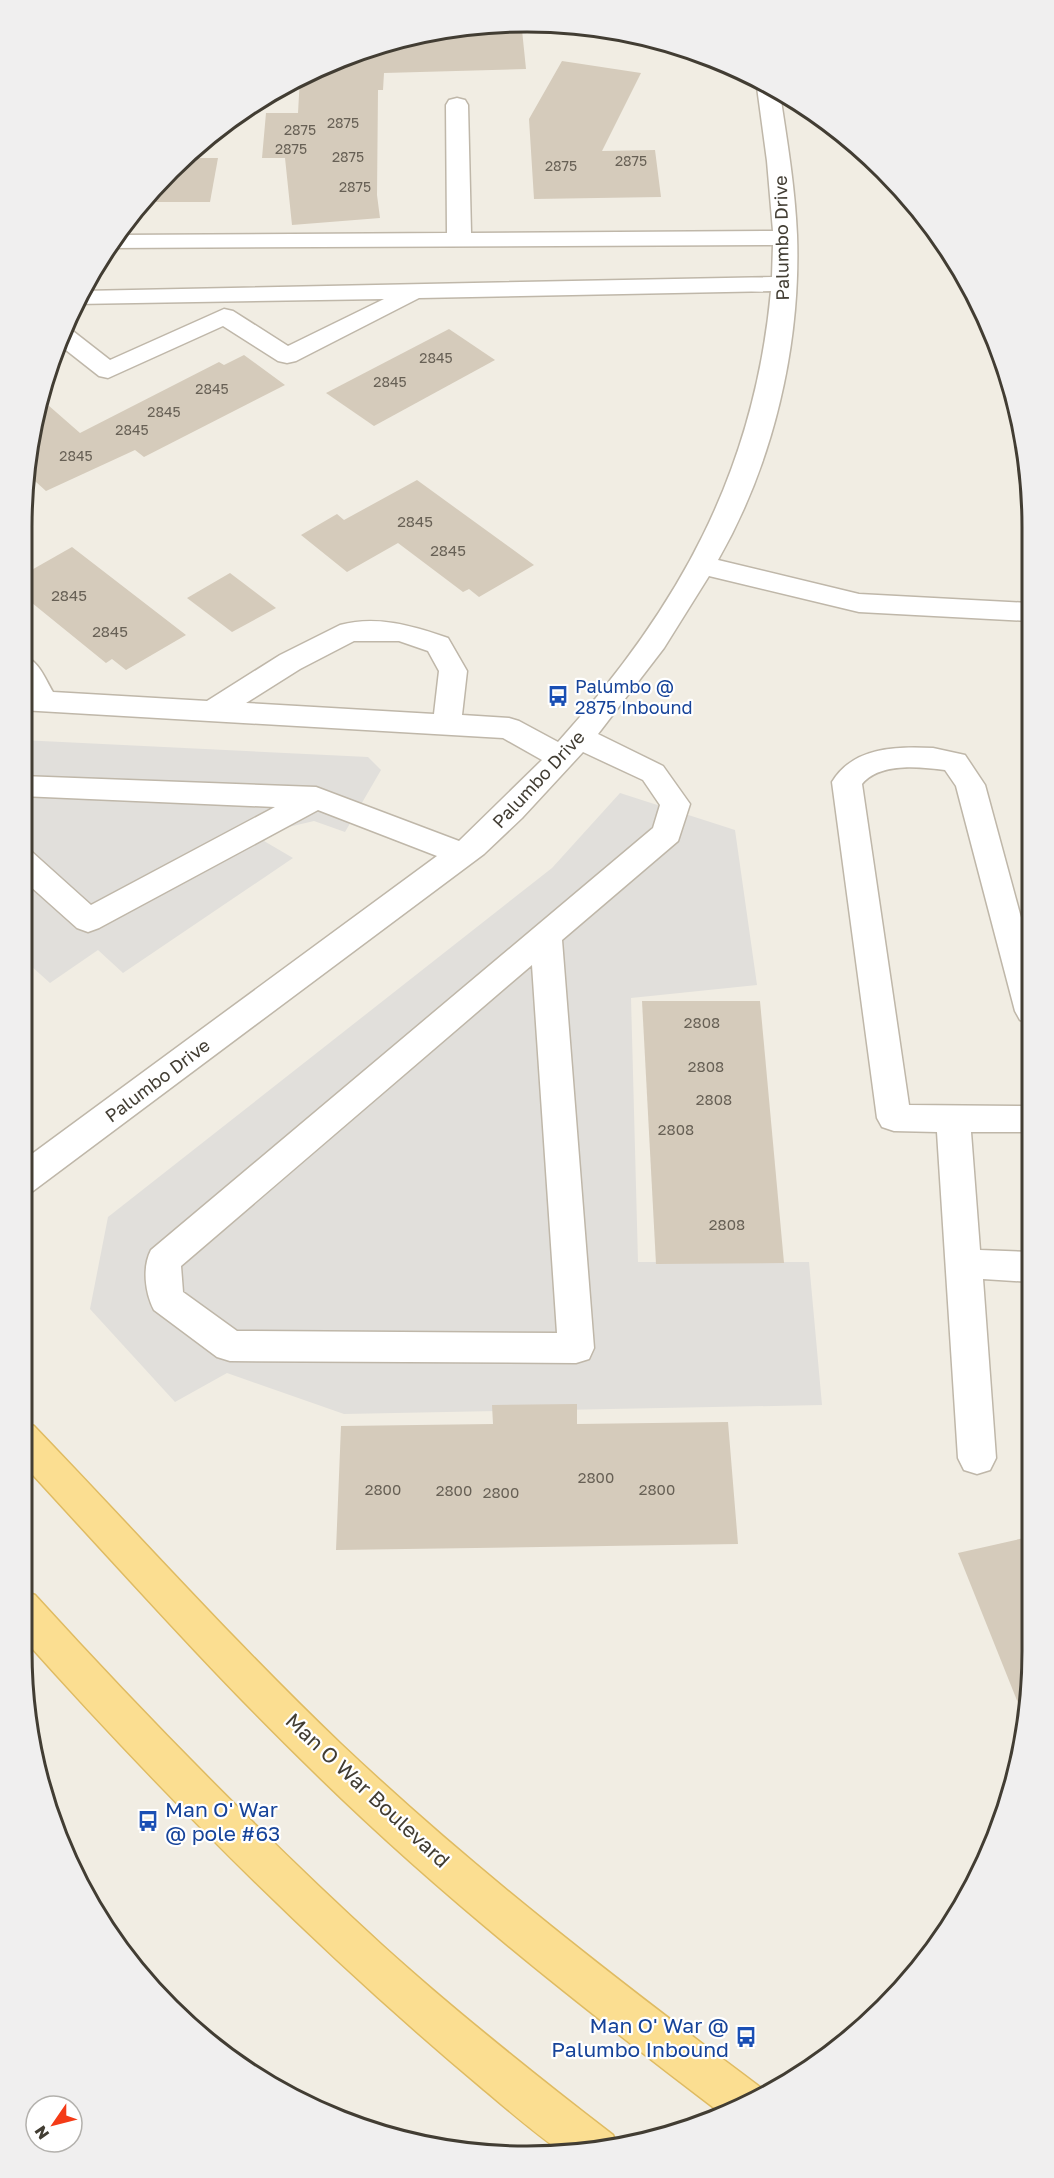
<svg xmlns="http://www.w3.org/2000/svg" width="1054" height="2178" font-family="'Golos Text',sans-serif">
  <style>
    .parking { fill: #e1dfdb }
    .building { fill: #d5cbbb }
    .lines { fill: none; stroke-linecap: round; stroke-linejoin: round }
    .minor-casing { stroke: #bfb7a9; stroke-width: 3 }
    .major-casing { stroke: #dfbb62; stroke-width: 3 }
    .minor { fill: #fff; fill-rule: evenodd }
    .major { fill: #fbde91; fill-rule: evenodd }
    .labels { text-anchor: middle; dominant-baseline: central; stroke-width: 4.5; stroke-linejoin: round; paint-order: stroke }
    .far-number-label { font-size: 14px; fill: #676055 }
    .number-label { font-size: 15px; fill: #676055 }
    .street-label { font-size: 18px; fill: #423d33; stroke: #fff }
    .transit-label { font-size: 18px; fill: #164399; stroke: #fff; text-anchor: start }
    .near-street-label { font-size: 21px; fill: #423d33; stroke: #fff }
    .near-transit-label { font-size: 21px; fill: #164399; stroke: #fff; text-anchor: start }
    .rim { fill: none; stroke: #423d33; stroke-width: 3 }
  </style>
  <rect width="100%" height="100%" fill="#f1ede3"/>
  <g class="parking">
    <polygon points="21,740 368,757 381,770 345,832 314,821 280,829 264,841 293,858 123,973 98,950 50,983 21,957"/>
    <polygon points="620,793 735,830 757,985 631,998 638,1262 809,1262 822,1405 344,1414 227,1373 175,1402 90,1309 108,1217 552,868"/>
  </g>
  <g class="building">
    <polygon points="522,30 526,69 384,73 383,90 378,90 377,195 380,218 292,225 285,158 262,158 266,113 298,113 300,77 334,59 420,33"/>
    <polygon points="562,61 641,73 602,151 655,150 661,197 534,199 529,119"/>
    <polygon points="182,158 218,158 210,202 142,202 169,169"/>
    <polygon points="449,329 495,360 374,426 326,393"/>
    <polygon points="244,355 285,385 144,457 135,450 46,491 26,473 31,428 40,398 80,433 219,362 224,365"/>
    <polygon points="417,480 534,565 479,597 469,589 463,592 398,543 347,572 301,535 337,514 344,520"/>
    <polygon points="72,547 186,635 126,670 112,659 106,663 21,594 21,576"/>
    <polygon points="230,573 276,608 232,632 187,598"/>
    <polygon points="642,1001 760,1001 784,1263 656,1264"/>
    <polygon points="577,1404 577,1424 728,1422 738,1544 336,1550 341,1426 493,1424 492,1405"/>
    <polygon points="1033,1536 1033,1651 1026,1723 958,1553"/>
  </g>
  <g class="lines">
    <defs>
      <g id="minor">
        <path d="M760,82L780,94C787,140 795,187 797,235C801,346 773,464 718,560L859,594L1029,603V621L859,612L709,576L664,648L598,734L663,766L690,804L678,841L562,940L594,1348L589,1359L576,1363L230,1361L217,1357L154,1310C145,1293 142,1267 151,1250L653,828L660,805L643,780L583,752L522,818L484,854L33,1191L21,1195V1162L437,856L318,810L99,928L88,932L77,928L21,878V849L32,852L91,905L275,807L21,796V776L316,787L459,841L542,760L503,738L21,710V690H24L21,686V655C39,660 44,677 53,692L207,701L280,655L340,625C377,615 413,626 448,638L467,671L462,715L509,718L519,721L558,742C678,609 754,473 771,291L419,298L296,361L287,363L278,361L223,326L108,378L99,376L57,343L63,326L69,328L110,360L224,309L233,311L288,346L384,299L75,304L82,291L772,277L773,245L105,248L115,235L447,233L446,105L449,100L457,98L465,100L468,105L471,233L773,231L767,161L757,87ZM354,641H399L428,651L439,671L434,714L246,703L300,669ZM532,965L557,1333L237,1331L183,1292L181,1266Z"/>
        <path d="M933,748L965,755L985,785L1030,951L1031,1023L1020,1020L1015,1011L956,786L945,770C920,767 880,762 862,784L909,1105L1031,1106V1132H971L980,1250L1032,1252V1282L983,1279L996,1458L990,1470L977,1474L964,1470L958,1458L937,1132L894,1131L882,1127L877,1118L832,782C853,747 896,746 933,748Z"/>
      </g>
      <g id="major">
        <path d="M21,1421L34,1426C136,1532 234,1642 341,1744C473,1869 618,1981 764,2090L766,2096L751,2105L722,2114C580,2006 439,1895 312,1770C211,1672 117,1566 21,1462Z"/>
        <path d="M21,1590L35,1595C146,1717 261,1834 382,1945C456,2012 534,2074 613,2135L617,2145C600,2151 582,2156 564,2152C553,2149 494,2098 482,2088C316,1949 165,1797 21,1636Z"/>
      </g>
    </defs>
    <use href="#minor" class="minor-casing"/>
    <use href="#major" class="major-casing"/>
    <use href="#minor" class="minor"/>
    <use href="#major" class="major"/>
  </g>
  <defs>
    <symbol id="bus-bare" viewBox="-9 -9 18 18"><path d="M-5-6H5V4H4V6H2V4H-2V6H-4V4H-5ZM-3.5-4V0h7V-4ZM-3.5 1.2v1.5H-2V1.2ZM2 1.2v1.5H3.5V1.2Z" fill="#1a4fb4" stroke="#fff" stroke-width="2.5" paint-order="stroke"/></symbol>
  </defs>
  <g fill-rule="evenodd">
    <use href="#bus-bare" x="543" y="681" width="30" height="30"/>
    <use href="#bus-bare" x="133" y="1806" width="30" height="30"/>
    <use href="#bus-bare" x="731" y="2022" width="30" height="30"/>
  </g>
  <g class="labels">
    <g class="far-number-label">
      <text x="343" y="122">2875</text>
      <text x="300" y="129">2875</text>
      <text x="291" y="148">2875</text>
      <text x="348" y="156">2875</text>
      <text x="631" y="160">2875</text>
      <text x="561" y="165">2875</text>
      <text x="355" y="186">2875</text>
      <text x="436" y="357">2845</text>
      <text x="390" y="381">2845</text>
      <text x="212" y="388">2845</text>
      <text x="164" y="411">2845</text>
      <text x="132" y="429">2845</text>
      <text x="76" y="455">2845</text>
    </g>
    <g class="number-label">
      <text x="415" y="521">2845</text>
      <text x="448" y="550">2845</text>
      <text x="69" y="595">2845</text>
      <text x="110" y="631">2845</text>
      <text x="702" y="1022">2808</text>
      <text x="706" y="1066">2808</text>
      <text x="714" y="1099">2808</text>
      <text x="676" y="1129">2808</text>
      <text x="727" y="1224">2808</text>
      <text x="596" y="1477">2800</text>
      <text x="383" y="1489">2800</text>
      <text x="657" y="1489">2800</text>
      <text x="454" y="1490">2800</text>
      <text x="501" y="1492">2800</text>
    </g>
    <g class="street-label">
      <text transform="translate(781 238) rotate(-91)">Palumbo Drive</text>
      <text transform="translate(538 779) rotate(-47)">Palumbo Drive</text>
      <text transform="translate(157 1080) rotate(-37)">Palumbo Drive</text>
    </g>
    <g class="transit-label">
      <text x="575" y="686">Palumbo @<tspan x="575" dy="21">2875 Inbound</tspan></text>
    </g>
    <g class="near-street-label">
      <text transform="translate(368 1790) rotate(43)">Man O War Boulevard</text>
    </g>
    <g class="near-transit-label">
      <text x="165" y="1809">Man O' War<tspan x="165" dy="24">@ pole #63</tspan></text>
      <text x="729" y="2025" text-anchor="end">Man O' War @<tspan x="729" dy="24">Palumbo Inbound</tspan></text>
    </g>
  </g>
  <path d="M0 0H1054V2178H0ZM527 32H527A495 495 0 0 1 1022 527V1651A495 495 0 0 1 527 2146H527A495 495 0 0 1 32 1651V527A495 495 0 0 1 527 32Z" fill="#f0efef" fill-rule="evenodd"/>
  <path class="rim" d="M527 32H527A495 495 0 0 1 1022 527V1651A495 495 0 0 1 527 2146H527A495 495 0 0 1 32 1651V527A495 495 0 0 1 527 32Z"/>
  <g transform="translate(54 2124) rotate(235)"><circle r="28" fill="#ffffff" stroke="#b3b1ad" stroke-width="1.5"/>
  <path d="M0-4.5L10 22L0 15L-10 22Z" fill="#f43b17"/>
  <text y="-9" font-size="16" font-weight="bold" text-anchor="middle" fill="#423d33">N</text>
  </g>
</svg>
